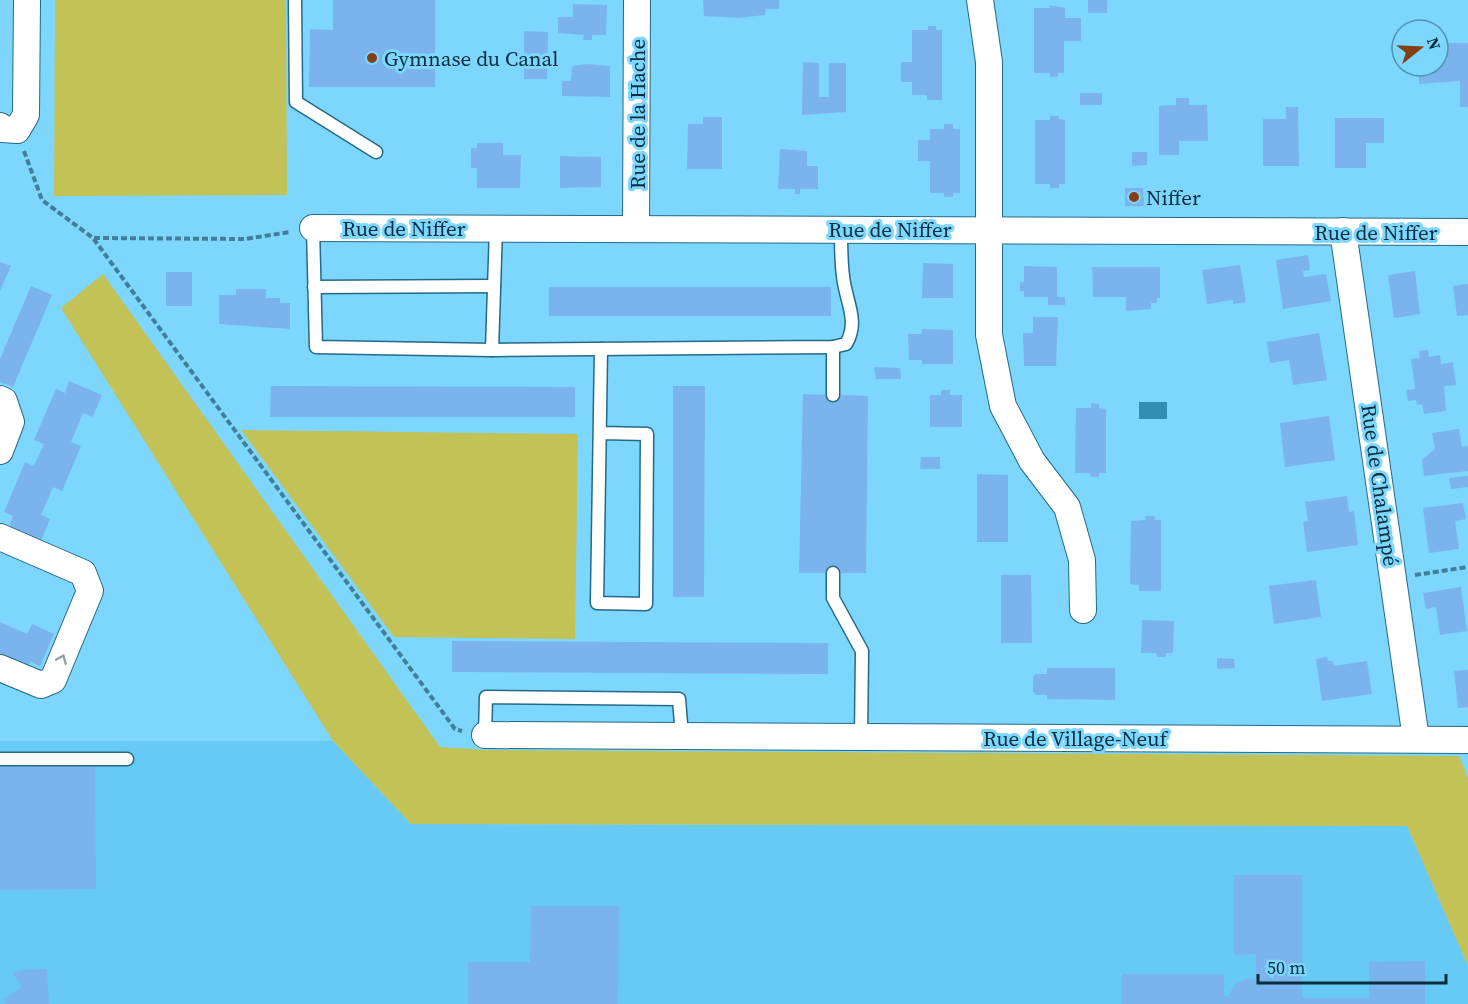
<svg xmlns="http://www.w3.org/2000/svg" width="1468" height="1004" font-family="'Source Serif 4',serif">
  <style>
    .built { fill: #66caf4 }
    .green { fill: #c2c256 }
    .water { fill: #338eb3 }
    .building { fill: #7bb4ec }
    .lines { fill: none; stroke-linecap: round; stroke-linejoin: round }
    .lane-casing { stroke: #236a86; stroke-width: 15 }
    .street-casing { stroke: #236a86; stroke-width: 28 }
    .path { stroke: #3f7f9a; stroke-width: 4; stroke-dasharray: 6 3; stroke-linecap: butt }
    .lane { stroke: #fff; stroke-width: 12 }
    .street { stroke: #fff; stroke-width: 26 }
    .oneway { stroke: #8fa1a8 }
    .poi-dot { fill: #844015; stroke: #7dd6fd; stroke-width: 2 }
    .labels { text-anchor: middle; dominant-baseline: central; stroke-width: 6; stroke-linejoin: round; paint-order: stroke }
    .poi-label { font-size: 21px; fill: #062e3e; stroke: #7dd6fd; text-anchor: start }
    .street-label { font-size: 21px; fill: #062e3e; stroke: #7dd6fd }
  </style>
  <rect width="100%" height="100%" fill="#7dd6fd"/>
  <polygon class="built" points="0,741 333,741 411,824 1407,826 1468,966 1468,1004 0,1004"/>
  <g class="green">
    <polygon points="55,0 286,0 287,195 54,196"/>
    <polygon points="103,274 440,747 485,750 1459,756 1468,778 1468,966 1407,826 411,824 333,741 61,308"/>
    <polygon points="241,430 578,434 575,639 394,637"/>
  </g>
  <rect class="water" x="1139" y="402" width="28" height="17"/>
  <g class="building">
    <polygon points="333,0 435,0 435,87 309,87 310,29 333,30"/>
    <polygon points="703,0 779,0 779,9 766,9 765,15 739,18 704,16"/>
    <rect x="1088" y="0" width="19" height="13"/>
    <polygon points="573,4 607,5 606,35 592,35 592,40 583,40 584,35 558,33 558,17 573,17"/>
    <polygon points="1049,5 1065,8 1065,18 1081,18 1081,41 1064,41 1064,73 1058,73 1058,77 1050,77 1050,73 1034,73 1034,8 1050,8"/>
    <polygon points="928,26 936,26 936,30 942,30 942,100 927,100 927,95 912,95 912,82 901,82 901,62 912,62 912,30 928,30"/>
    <polygon points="524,31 548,32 547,79 524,79"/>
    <polygon points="1438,43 1468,43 1468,107 1460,107 1460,81 1419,84 1419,66 1438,66"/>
    <polygon points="803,62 819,63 819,97 829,97 829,63 846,63 846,112 802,115"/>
    <polygon points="586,64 610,66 610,97 562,96 562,81 571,81 572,66"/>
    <rect x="1080" y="93" width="22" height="12"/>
    <polygon points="1176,98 1189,98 1189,105 1207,105 1208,141 1179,141 1179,155 1159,155 1159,106 1176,105"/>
    <polygon points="1286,107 1298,107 1299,166 1263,166 1263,119 1286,119"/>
    <polygon points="1050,116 1059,116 1059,119 1065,120 1065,184 1059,184 1059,188 1050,188 1050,184 1035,184 1035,120 1050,120"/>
    <polygon points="703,117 722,117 722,169 687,169 688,124 703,124"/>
    <polygon points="1335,118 1384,118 1384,143 1366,143 1366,168 1335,168"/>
    <polygon points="944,124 953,124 953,129 960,129 960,193 953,193 953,197 944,197 944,193 930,193 930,161 918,161 918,140 930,140 930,129 944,129"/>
    <polygon points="477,143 503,143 503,155 521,155 520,188 477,188 477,168 471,168 471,148 477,148"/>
    <polygon points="780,149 807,151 807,166 818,166 818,189 800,189 800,194 795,194 795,189 778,189"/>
    <polygon points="1132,152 1147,152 1147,165 1132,166"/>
    <polygon points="560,156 601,157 601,187 560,188"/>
    <polygon points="1125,188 1143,188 1144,206 1125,206"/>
    <polygon points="1308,255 1310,270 1303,271 1304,277 1326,274 1331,301 1283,309 1276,260"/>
    <polygon points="0,262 11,266 0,291"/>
    <polygon points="923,263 953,264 953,298 922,298"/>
    <polygon points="1240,265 1246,302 1233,304 1233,300 1207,304 1202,270"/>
    <polygon points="1024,266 1057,267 1057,297 1065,297 1065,305 1048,305 1048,297 1024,297 1024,291 1020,291 1020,282 1024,282"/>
    <polygon points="1092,267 1160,267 1160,298 1157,298 1157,303 1151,303 1151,309 1126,311 1126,297 1093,297"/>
    <polygon points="1415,271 1420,314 1394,318 1388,275"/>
    <rect x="166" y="272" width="26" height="34"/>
    <polygon points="1468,284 1468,315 1457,316 1453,286"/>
    <polygon points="31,286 52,295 13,387 0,382 0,359"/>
    <rect x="549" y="287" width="282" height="29"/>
    <polygon points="236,289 266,289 266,298 280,298 280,303 290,303 290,329 219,324 219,295 236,295"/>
    <polygon points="1033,317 1058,317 1056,366 1024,366 1023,333 1033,333"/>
    <polygon points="922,329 953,330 953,364 922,364 922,360 909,360 908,334 922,334"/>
    <polygon points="1319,333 1327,380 1293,385 1289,360 1270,363 1267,342"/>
    <polygon points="1428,350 1429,357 1440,355 1441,364 1453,362 1456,385 1444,386 1446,411 1424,414 1422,404 1417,405 1416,400 1408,401 1406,390 1415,389 1411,359 1420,358 1419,351"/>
    <polygon points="874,367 900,368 901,379 876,379"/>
    <polygon points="69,381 102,395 93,417 83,413 71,442 81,446 62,491 53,487 41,515 50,519 41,541 9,527 13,516 4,512 25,462 34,466 44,444 34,440 56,389 65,393"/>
    <polygon points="271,386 575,387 575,417 270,417"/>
    <polygon points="673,386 705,386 704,597 673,597"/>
    <polygon points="941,390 950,390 950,395 962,395 962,427 930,427 930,395 941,395"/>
    <polygon points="803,394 868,396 866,573 799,573"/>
    <polygon points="1091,403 1099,404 1099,408 1106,409 1106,473 1099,473 1099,477 1091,477 1090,473 1075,473 1076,408 1091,408"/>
    <polygon points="1329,416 1335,460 1285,467 1280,423"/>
    <polygon points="1459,429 1462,447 1468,446 1468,471 1424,476 1422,460 1435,449 1432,433"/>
    <polygon points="921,457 940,457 940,469 920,469"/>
    <polygon points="977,474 1008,475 1008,542 977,542"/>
    <polygon points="1468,476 1468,487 1451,489 1449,478"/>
    <polygon points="1347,496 1349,512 1354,511 1358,545 1307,552 1303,522 1308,521 1305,502"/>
    <polygon points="1463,503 1466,519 1455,521 1459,549 1429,553 1423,508"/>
    <polygon points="1145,516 1155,516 1154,520 1161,520 1161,591 1139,591 1139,585 1130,584 1131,521 1146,520"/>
    <polygon points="1001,575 1031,575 1032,643 1001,643"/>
    <polygon points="1316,580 1321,617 1274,624 1269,586"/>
    <polygon points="1461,587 1467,631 1440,635 1436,607 1426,609 1423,593"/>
    <polygon points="1142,620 1174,621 1173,653 1166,653 1166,657 1157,657 1156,653 1141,653"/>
    <polygon points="0,622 27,634 32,624 54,634 40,666 30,662 26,670 0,659"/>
    <polygon points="452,641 828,643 828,674 452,672"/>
    <polygon points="1327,657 1328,661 1333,661 1334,666 1367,661 1372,694 1322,701 1316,659"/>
    <polygon points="1217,658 1234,659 1235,668 1217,669"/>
    <polygon points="1047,668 1115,668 1115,700 1047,699 1047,695 1036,695 1033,692 1033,677 1036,674 1047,674"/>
    <polygon points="1468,670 1468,707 1458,708 1454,671"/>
    <polygon points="95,766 96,889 0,890 0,767"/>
    <polygon points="1234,875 1302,875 1302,998 1369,998 1369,962 1425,961 1425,1004 1122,1004 1122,974 1224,974 1224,996 1228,996 1235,984 1248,978 1256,979 1256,954 1234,955"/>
    <polygon points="531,906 619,906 618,1004 468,1004 468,962 530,962"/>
    <polygon points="47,969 49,1004 6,1004 3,999 22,987 13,974 19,970"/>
  </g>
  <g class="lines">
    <defs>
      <g id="lane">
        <polyline points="295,0 296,102 376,152"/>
        <polyline points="313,228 316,347 492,350 496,228"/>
        <polyline points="314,287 494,286"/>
        <path d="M492,350L833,347L846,344C860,321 845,300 843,276C841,261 841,245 841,229"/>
        <polyline points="833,395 833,347"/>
        <polyline points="600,433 647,434 646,604 597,603 601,349"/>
        <polyline points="833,573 833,598 862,651 861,738"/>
        <polyline points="485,735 486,697 679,699 682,736"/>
        <polyline points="0,759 127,759"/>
      </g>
      <g id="street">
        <polyline points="980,0 989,62 989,335 1003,406 1032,461 1067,507 1082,560 1083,610"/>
        <polyline points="0,126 2,129 17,130 26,115 27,0"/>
        <polyline points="313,228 1468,232"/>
        <polyline points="636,229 637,0"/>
        <polyline points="1343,231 1416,739"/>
        <polyline points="0,399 4,401 11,422 0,451"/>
        <polyline points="0,537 83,573 90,591 53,680 41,685 0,668"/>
        <polyline points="485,735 1468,740"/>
      </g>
    </defs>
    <use href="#lane" class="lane-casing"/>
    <use href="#street" class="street-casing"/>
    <g class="path">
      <polyline points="24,151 42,200 93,238 455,729 462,731"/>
      <polyline points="94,238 245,239 290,232"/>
      <polyline points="1415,575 1468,567"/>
    </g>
    <use href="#lane" class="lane"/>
    <use href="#street" class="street"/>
  </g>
  <defs><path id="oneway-chevron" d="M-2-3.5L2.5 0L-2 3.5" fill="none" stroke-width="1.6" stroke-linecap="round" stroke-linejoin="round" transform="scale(1.5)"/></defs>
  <use class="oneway" href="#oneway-chevron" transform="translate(62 659) rotate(-67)"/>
  <g class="poi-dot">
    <circle cx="372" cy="58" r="6"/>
    <circle cx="1134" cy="197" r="6"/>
  </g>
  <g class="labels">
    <g class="poi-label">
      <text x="384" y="58">Gymnase du Canal</text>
      <text x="1146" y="197">Niffer</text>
    </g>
    <g class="street-label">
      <text transform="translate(637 114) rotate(-90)">Rue de la Hache</text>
      <text x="404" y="228">Rue de Niffer</text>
      <text x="890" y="229">Rue de Niffer</text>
      <text x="1376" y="232">Rue de Niffer</text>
      <text transform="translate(1380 485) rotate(82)">Rue de Chalampé</text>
      <text x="1075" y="738">Rue de Village-Neuf</text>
    </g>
  </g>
  <g transform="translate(1420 48) rotate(72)"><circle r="28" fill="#7dd6fd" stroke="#4d93b1" stroke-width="1.5"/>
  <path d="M0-4.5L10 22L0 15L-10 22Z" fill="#844015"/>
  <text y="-9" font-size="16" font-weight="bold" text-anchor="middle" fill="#062e3e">N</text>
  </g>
  <path d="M1258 974v9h188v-9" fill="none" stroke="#062e3e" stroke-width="3"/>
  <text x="1267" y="974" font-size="18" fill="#062e3e" stroke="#7dd6fd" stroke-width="4.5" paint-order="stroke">50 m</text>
</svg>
